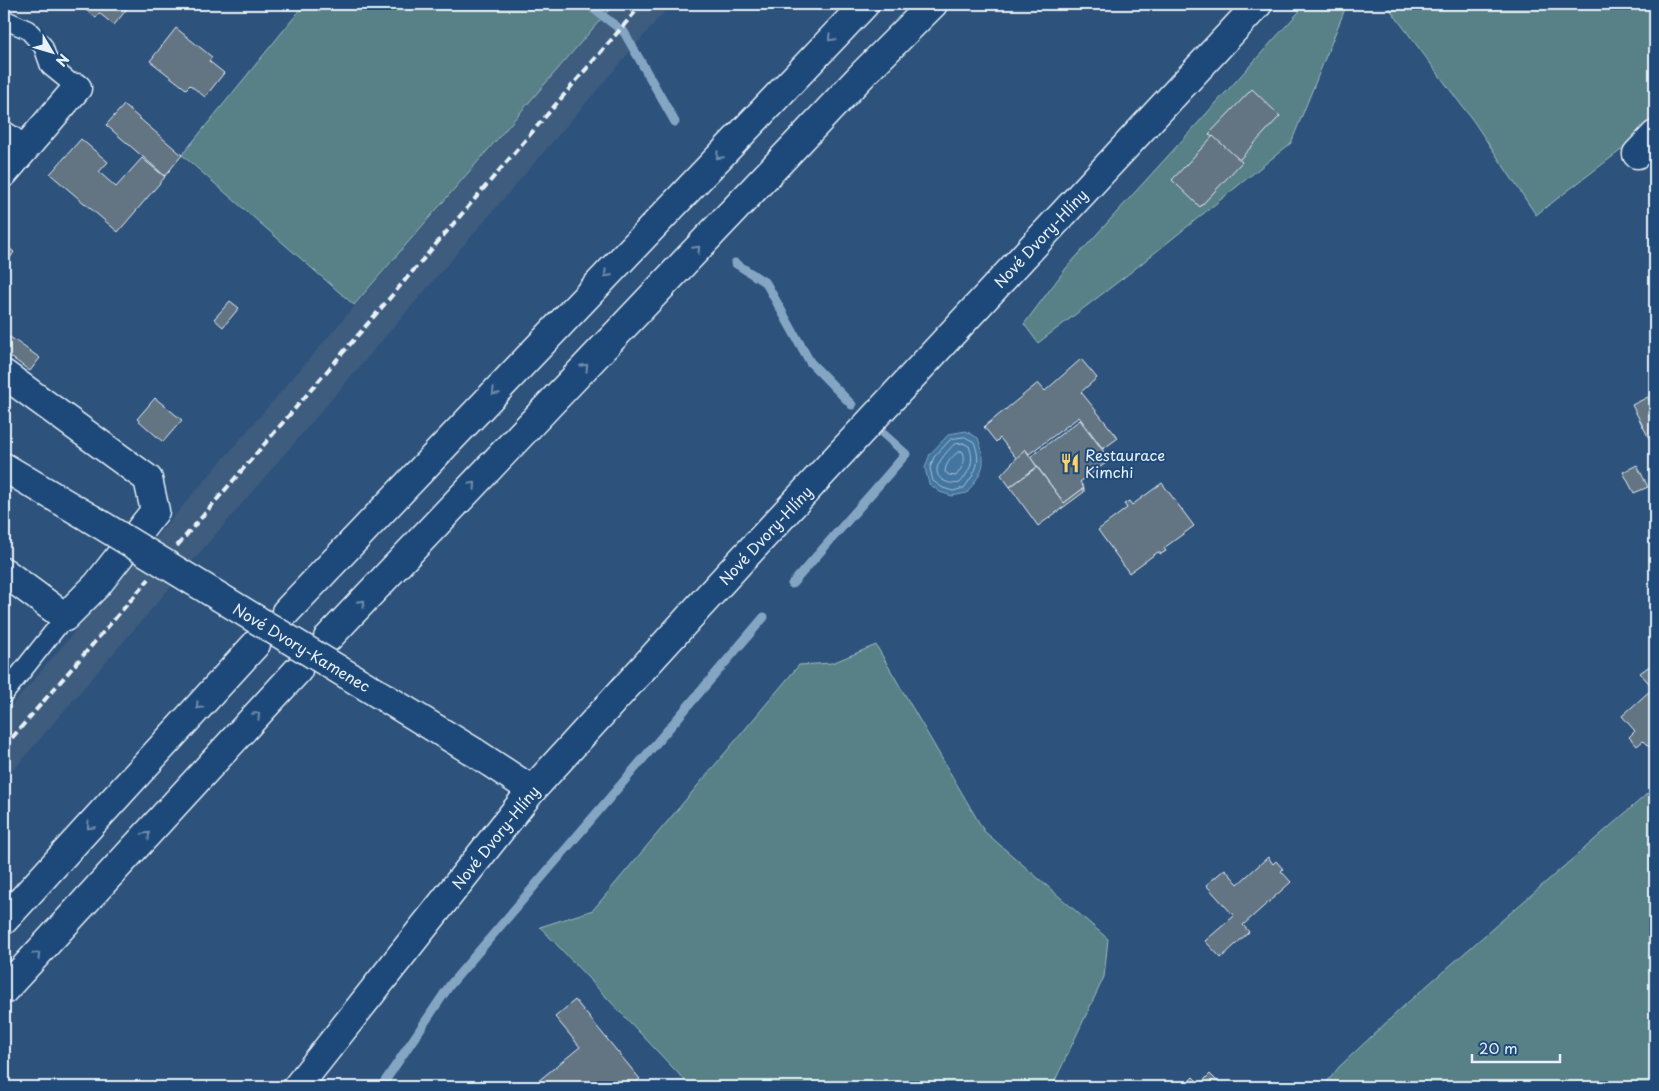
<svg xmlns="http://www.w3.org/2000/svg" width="1659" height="1091" font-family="'Playpen Sans',sans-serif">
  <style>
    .built { fill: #3d5c7e }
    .green { fill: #598187; stroke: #a0b9c0 }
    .water { fill: #4374a0; stroke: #85a6c3 }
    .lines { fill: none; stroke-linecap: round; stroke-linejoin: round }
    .shore { stroke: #a6bfd5; stroke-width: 1 }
    .stream { stroke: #85a6c3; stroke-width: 9 }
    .building { fill: #637483; stroke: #e8f1f8 }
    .service-casing { stroke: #e8f1f8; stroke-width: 21 }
    .minor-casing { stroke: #e8f1f8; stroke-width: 31 }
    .motorway-casing { stroke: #e8f1f8; stroke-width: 31 }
    .service { stroke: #1f4a7a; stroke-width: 18 }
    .minor { stroke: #1f4a7a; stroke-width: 28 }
    .motorway { stroke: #1f4a7a; stroke-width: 28 }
    .rail { stroke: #e8f1f8; stroke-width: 4; stroke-dasharray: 8 4; stroke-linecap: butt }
    .minor-bridge-casing { stroke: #e8f1f8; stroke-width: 31; stroke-linecap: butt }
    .minor-bridge { stroke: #1f4a7a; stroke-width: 28 }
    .oneway { stroke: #6f8dac }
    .labels { text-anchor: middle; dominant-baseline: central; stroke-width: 4; stroke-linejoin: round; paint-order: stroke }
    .street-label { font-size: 15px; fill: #e8f1f8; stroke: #1f4a7a }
    .poi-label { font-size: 15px; fill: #e8f1f8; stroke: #1f4a7a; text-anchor: start }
  </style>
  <rect width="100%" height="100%" fill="#2d527c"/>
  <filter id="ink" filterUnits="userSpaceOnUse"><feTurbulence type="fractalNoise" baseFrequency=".02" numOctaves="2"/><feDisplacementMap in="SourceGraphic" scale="10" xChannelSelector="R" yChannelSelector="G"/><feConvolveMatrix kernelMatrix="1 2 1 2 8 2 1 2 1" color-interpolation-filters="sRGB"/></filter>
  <g filter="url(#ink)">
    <polygon class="built" points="614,4 671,4 4,781 4,714"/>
    <g class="green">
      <polygon points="305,4 614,4 354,305 182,155"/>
      <polygon points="1306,4 1347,4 1291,143 1131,272 1038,343 1024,324 1067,267"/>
      <polygon points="1386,4 1655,4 1655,118 1629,144 1536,215 1474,122"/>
      <polygon points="876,645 984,831 1108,939 1104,977 1052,1087 691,1087 540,927 593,910 799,665 832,663"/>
      <polygon points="1655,787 1655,1087 1323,1087 1339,1067 1407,1003"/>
    </g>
    <path class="water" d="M966,431L978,438C988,466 983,470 967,493L952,496L940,492L929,484L925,468L930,454L949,434Z"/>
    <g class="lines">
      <g class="shore">
        <path d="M965,437L974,442C982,463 976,471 964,488L953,491L943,488L933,481L930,468L934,457L951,439Z"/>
        <path d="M963,443L969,446C975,462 970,470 960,483C951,485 936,481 937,469C937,463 950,447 955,444C958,443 960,444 963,443Z"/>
        <path d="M961,451L963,452C967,461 961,469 956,476L949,475L945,472C945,464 953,454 961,451Z"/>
      </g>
      <g class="stream">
        <polyline points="587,4 624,32 675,122"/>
        <polyline points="735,263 766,283 810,362 852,405"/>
        <polyline points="792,584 906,454 879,430"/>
        <polyline points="381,1087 450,985 764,617"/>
      </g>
    </g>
    <g class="building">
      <polygon points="78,4 131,4 114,25 99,13 96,18"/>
      <polygon points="176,28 212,57 209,61 224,73 205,97 190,85 186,89 150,61"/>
      <polygon points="1252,89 1280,116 1239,160 1209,134"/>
      <polygon points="124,105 182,155 165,176 106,125"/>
      <polygon points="1213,136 1242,162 1200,207 1172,180"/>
      <polygon points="81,139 108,162 99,172 116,187 142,158 165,177 118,232 50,174"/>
      <polygon points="4,244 14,252 4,267"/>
      <polygon points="230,301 239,308 223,327 214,319"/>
      <polygon points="10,337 40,358 30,371 4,352 4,345"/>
      <polygon points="1081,359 1097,378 1081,392 1118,438 1103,449 1079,417 1029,454 1025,449 1017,459 1000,438 996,442 984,427 1038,383 1045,391"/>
      <polygon points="1648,397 1655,412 1655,450 1632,405"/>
      <polygon points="155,398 182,420 163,442 137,419"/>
      <polygon points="1080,420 1110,460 1080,482 1084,488 1064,503 1030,457"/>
      <polygon points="1025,449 1037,467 1010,487 1001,475"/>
      <polygon points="1637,465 1648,487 1634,493 1623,472"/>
      <polygon points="1037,467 1064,503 1084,488 1084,492 1038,526 1010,487"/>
      <polygon points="1162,483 1194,526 1164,548 1166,551 1161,554 1158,552 1129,573 1098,530 1127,508 1124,504 1129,501 1132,505"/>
      <polygon points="1655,662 1655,742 1649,747 1643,741 1637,746 1629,737 1635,731 1622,716 1653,688 1640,673"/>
      <polygon points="1268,857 1273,864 1276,861 1283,869 1281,871 1291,882 1243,925 1249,932 1221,958 1205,941 1234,916 1206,885 1225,869 1238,884"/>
      <polygon points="575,1000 640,1079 629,1087 533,1087 532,1086 580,1047 555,1017"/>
      <polygon points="1210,1074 1223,1087 1183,1087 1193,1077 1200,1084"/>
    </g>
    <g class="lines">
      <defs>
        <g id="service">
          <polyline points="4,21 8,21 28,30 43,46 50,66 77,88"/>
          <polyline points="4,130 28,146"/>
          <polyline points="4,694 65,617"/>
        </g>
        <g id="minor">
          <polyline points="1637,154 1655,135"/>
          <polyline points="4,173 77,88"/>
          <polyline points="4,374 148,479 155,511 97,585 65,617 4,572"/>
          <polyline points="4,467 90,518"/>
          <polyline points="474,752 532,790"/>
          <polyline points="297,1087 532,790 737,565 1258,4"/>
        </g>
        <g id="motorway">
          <polyline points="286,612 865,4"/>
          <polyline points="328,638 865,72 933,4"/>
          <polyline points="4,920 256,644"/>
          <polyline points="4,990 298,670"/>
        </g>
      </defs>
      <use href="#service" class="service-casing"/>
      <use href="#minor" class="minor-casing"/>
      <use href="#motorway" class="motorway-casing"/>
      <use href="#service" class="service"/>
      <use href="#minor" class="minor"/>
      <use href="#motorway" class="motorway"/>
      <g class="rail">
        <polyline points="177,546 642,4"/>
        <polyline points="4,747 149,579"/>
      </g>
      <defs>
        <polyline id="minor-bridge" points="90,518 474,752"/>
      </defs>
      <use href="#minor-bridge" class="minor-bridge-casing"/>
      <use href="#minor-bridge" class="minor-bridge"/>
    </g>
    <defs><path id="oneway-chevron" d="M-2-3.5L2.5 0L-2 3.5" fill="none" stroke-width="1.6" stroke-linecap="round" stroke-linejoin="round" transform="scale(1.25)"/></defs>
    <g class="oneway">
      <use href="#oneway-chevron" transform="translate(831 38) rotate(134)"/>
      <use href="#oneway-chevron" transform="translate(719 156) rotate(134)"/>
      <use href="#oneway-chevron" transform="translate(697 249) rotate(-47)"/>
      <use href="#oneway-chevron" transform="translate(607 274) rotate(134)"/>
      <use href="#oneway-chevron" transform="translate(585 367) rotate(-47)"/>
      <use href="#oneway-chevron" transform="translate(495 392) rotate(134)"/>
      <use href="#oneway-chevron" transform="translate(473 485) rotate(-47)"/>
      <use href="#oneway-chevron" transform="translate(362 603) rotate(-47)"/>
      <use href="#oneway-chevron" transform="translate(199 706) rotate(133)"/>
      <use href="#oneway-chevron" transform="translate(257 715) rotate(-47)"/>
      <use href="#oneway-chevron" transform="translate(90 826) rotate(133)"/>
      <use href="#oneway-chevron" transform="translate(147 835) rotate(-47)"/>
      <use href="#oneway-chevron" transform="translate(37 955) rotate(-47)"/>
    </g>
  </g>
  <defs>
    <symbol id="restaurant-bare" viewBox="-9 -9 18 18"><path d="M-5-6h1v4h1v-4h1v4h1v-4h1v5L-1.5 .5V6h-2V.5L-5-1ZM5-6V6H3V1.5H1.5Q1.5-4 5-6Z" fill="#ffd166" stroke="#1f4a7a" stroke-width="2.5" paint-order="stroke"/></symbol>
  </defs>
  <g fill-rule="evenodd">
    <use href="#restaurant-bare" x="1056" y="449" width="28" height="28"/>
  </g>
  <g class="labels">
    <g class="street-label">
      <text transform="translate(1040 238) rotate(-47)">Nové Dvory-Hlíny</text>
      <text transform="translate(765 535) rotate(-47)">Nové Dvory-Hlíny</text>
      <text transform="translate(302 647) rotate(31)">Nové Dvory-Kamenec</text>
      <text transform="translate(495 837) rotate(-51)">Nové Dvory-Hlíny</text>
    </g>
    <g class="poi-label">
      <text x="1085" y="454">Restaurace<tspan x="1085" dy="17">Kimchi</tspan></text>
    </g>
  </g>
  <rect width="1659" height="1091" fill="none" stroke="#1f4a7a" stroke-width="20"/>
  <rect x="10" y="10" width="1639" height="1071" fill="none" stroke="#e8f1f8" stroke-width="2" filter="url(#ink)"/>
  <g transform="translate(52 52) rotate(128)" stroke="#1f4a7a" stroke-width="4" paint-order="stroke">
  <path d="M0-4L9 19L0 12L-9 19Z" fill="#e8f1f8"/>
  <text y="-8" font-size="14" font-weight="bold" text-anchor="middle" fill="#e8f1f8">N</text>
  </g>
  <path d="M1472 1054v8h88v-8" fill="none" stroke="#e8f1f8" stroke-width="2.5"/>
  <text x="1479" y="1054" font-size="15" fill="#e8f1f8" stroke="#1f4a7a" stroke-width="4" paint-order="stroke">20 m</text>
</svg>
